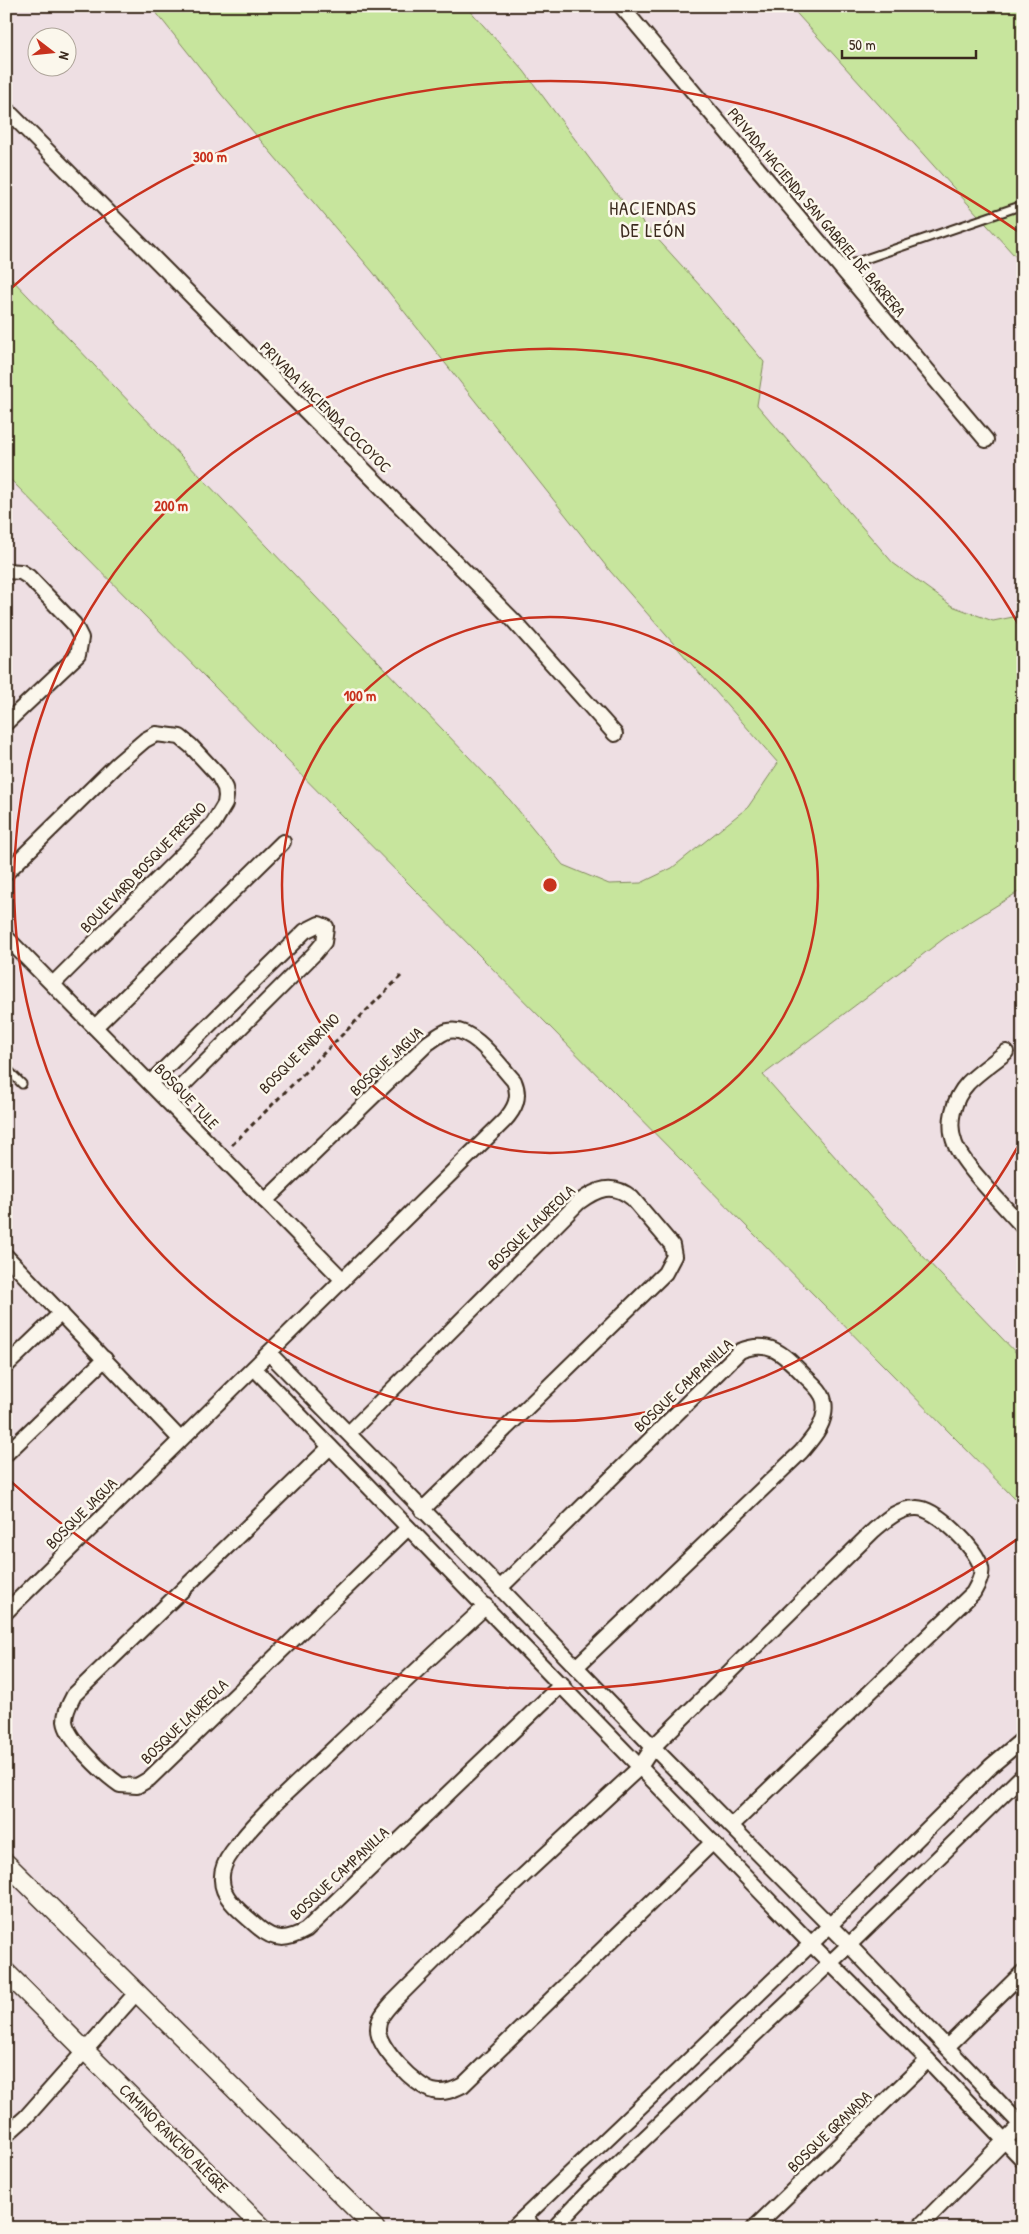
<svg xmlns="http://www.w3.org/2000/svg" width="1029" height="2234" font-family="'Patrick Hand',sans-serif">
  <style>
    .grass { fill: #c7e59d; stroke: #81885e }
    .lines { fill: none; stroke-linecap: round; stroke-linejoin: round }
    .service-casing { stroke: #3b2a1e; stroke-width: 11 }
    .minor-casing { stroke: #3b2a1e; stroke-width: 18 }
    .tertiary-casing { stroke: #3b2a1e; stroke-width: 21 }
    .path { stroke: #3b2a1e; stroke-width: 3; stroke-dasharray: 5 4; stroke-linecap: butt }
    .service { stroke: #fbf7ec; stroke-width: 7 }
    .minor { stroke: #fbf7ec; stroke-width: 14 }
    .tertiary { stroke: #fbf7ec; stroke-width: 18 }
    .ring { fill: none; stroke: #c8321e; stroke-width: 2.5 }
    .labels { text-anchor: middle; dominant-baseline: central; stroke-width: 5; stroke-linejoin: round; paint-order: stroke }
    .street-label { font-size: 16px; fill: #3b2a1e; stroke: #fbf7ec }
    .quarter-label { font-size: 19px; letter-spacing: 1px; fill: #3b2a1e; stroke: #fbf7ec }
    .centre { fill: #c8321e; stroke: #fbf7ec; stroke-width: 2.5 }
    .ring-label { font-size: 15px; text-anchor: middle; font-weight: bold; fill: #c8321e; stroke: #fbf7ec; stroke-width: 5; stroke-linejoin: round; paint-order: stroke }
  </style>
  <rect width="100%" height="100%" fill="#eedfe3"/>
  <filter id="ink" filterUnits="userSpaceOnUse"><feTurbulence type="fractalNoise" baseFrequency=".02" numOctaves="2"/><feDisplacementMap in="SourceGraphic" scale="10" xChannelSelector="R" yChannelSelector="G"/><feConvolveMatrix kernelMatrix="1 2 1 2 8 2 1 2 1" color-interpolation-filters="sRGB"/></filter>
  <g filter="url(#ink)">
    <g class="grass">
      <polygon points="151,6 466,6 524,71 613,190 703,289 764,362 757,405 893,563 952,606 993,621 1023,615 1023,889 946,937 763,1075 918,1251 1023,1360 1023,1507 6,475 6,273 510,800 563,865 609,884 641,883 672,868 748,807 778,763 610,571 372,271 221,94"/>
      <polygon points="790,6 1023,6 1023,265"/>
    </g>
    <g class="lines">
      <defs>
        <g id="service">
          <polyline points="842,267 1023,205"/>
          <polyline points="6,1068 22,1084"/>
        </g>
        <g id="minor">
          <polyline points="621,6 986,440"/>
          <polyline points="6,109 514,621 615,734"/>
          <polyline points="6,571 21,572 29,577 74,624 81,638 78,655 6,723"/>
          <polyline points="6,873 117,764 145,740 156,734 180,737 191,746 218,775 225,788 226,796 225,804 213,824 53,984"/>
          <polyline points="6,937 343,1280"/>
          <polyline points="95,1027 283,842"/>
          <path d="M1006,1052C994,1062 979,1072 968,1083C953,1099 947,1124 955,1144C963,1165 1006,1208 1023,1227"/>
          <polyline points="150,1083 305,931 319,924 326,927 324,942 314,954 167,1101"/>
          <polyline points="6,1256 180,1439"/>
          <polyline points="269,1353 500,1588 653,1747 849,1945 1023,2127"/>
          <polyline points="6,1366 61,1313"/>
          <polyline points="254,1368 811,1944 928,2060 1023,2160"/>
          <path d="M349,1433L579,1202C597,1189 612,1182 632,1198L672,1245L674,1256L665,1273L422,1510"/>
          <path d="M330,1447L74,1695C70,1703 65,1711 65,1721C67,1740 104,1774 120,1785L137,1786L149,1779L408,1528"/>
          <polyline points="6,1454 105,1359"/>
          <path d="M500,1588L740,1351C771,1338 785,1356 806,1377C813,1384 822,1391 824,1401C828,1422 813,1438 801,1452L576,1667"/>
          <path d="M486,1606C435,1653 384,1701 333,1749C299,1782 260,1814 232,1852C226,1860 221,1870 222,1880C222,1900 245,1915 258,1927C275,1942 288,1940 306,1930L562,1684"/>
          <path d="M6,1612L504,1121C515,1109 521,1097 514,1081C499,1065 473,1025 448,1031C441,1033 434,1039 428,1043L265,1201"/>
          <path d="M713,1842L463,2085C453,2090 444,2094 433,2091C416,2087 377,2047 378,2029C378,2018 386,2010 393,2002L466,1929L640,1767L653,1747L873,1531C886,1520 898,1508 916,1508C935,1507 978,1549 981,1568C983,1576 977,1586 973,1593L731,1826"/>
          <polyline points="947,2047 1023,1972"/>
          <polyline points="6,2135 26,2117 137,1992"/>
          <polyline points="525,2217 534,2228"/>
          <polyline points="513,2228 811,1944 991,1766 1023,1739"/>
          <polyline points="554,2228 589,2191 849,1945 1023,1775"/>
          <polyline points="754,2228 928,2060"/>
          <polyline points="918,2228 1023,2122"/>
        </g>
        <g id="tertiary">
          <polyline points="6,1863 375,2228"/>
          <polyline points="6,1972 263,2228"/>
        </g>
      </defs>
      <use href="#service" class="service-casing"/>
      <use href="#minor" class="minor-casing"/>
      <use href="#tertiary" class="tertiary-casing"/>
      <polyline class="path" points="232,1145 402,975"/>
      <use href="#service" class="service"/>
      <use href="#minor" class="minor"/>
      <use href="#tertiary" class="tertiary"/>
    </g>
  </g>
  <g class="ring">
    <circle cx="550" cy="885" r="268"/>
    <path d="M1021 1141A536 536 0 1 1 1021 629"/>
    <path d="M1023 1535A804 804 0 0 1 7 1478M7 292A804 804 0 0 1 1023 235"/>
  </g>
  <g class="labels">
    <g class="street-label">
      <text transform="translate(817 212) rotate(50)">PRIVADA HACIENDA SAN GABRIEL DE BARRERA</text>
      <text transform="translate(326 407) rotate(45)">PRIVADA HACIENDA COCOYOC</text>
      <text transform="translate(143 867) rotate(-46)">BOULEVARD BOSQUE FRESNO</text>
      <text transform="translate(299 1053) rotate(-45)">BOSQUE ENDRINO</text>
      <text transform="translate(386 1061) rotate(-43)">BOSQUE JAGUA</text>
      <text transform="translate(187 1096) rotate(46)">BOSQUE TULE</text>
      <text transform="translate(531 1227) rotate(-44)">BOSQUE LAUREOLA</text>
      <text transform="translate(683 1385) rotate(-43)">BOSQUE CAMPANILLA</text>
      <text transform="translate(81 1513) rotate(-45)">BOSQUE JAGUA</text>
      <text transform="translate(184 1721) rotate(-44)">BOSQUE LAUREOLA</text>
      <text transform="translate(339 1873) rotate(-43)">BOSQUE CAMPANILLA</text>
      <text transform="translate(829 2131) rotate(-44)">BOSQUE GRANADA</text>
      <text transform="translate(174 2138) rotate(45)">CAMINO RANCHO ALEGRE</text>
    </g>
    <g class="quarter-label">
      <text x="653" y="208">HACIENDAS<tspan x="653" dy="22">DE LEÓN</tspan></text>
    </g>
  </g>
  <circle cx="550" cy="885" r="8" class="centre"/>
  <g class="ring-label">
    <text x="210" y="162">300 m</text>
    <text x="171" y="511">200 m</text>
    <text x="360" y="701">100 m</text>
  </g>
  <rect width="1029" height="2234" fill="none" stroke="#fbf7ec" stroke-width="25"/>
  <rect x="12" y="12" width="1004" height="2209" fill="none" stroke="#3b2a1e" stroke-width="2" filter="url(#ink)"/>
  <g transform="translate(52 52) rotate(106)"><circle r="24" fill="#fbf7ec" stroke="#aea59a"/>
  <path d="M0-4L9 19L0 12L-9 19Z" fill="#c8321e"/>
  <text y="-8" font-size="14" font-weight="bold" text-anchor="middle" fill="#3b2a1e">N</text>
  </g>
  <path d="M842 50v8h134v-8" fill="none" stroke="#3b2a1e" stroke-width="2.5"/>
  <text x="849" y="50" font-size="15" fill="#3b2a1e" stroke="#fbf7ec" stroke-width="4" paint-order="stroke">50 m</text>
</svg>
